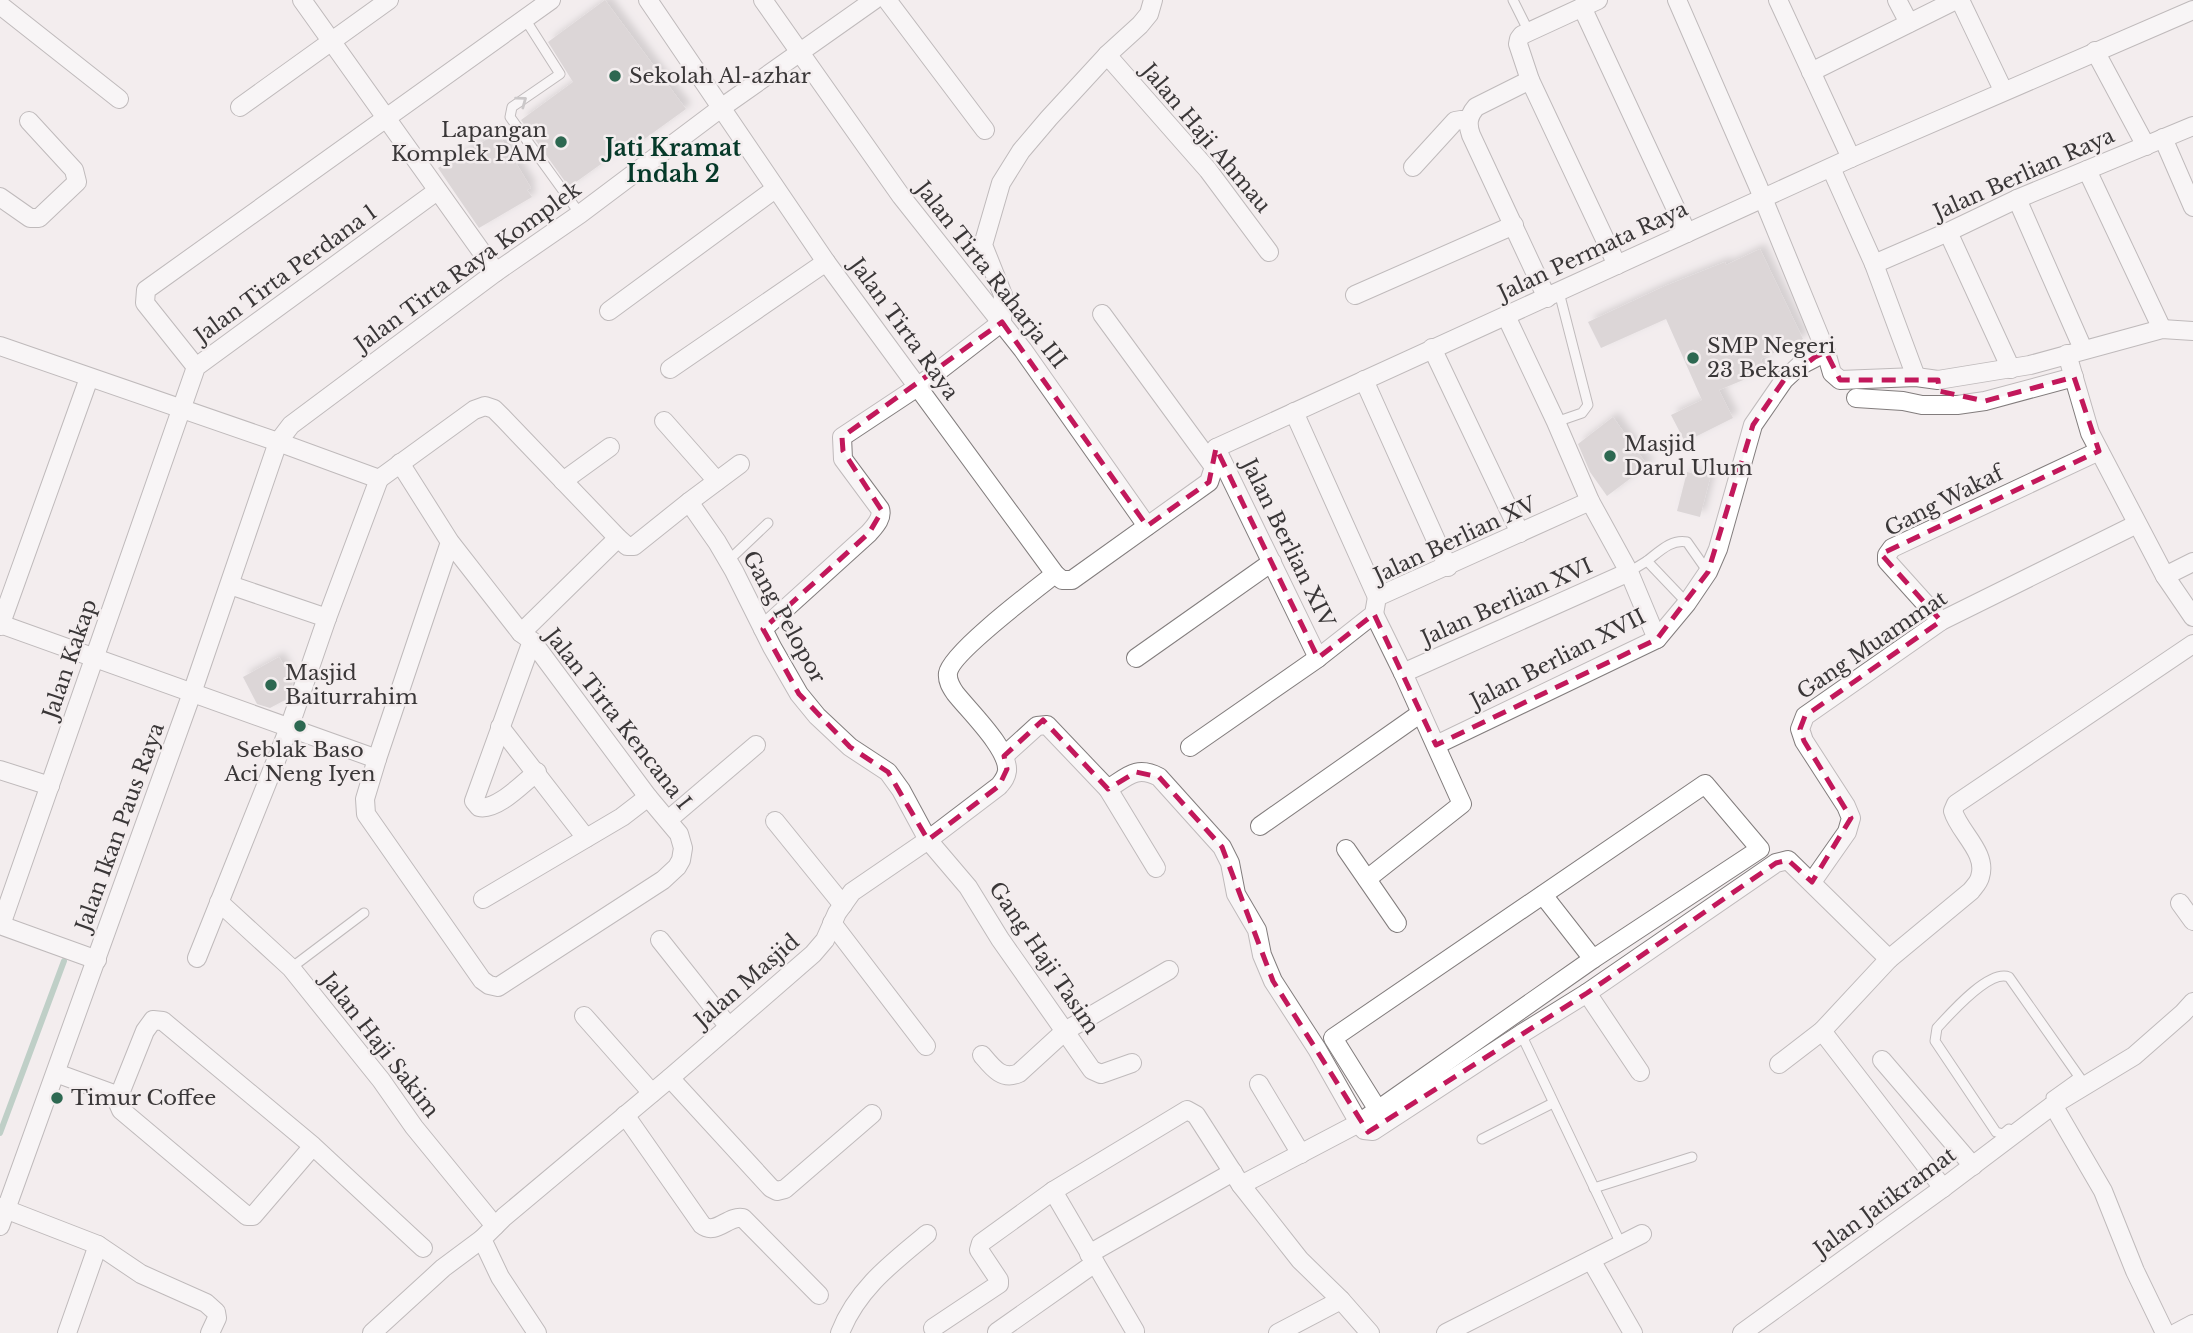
<svg xmlns="http://www.w3.org/2000/svg" width="2193" height="1333" font-family="'Libre Baskerville',serif">
  <style>
    .lines { fill: none; stroke-linecap: round; stroke-linejoin: round }
    .stream { stroke: #81ab98; stroke-width: 6 }
    .building { fill: #c0bbbb; filter: url(#shadow) }
    .lane-casing { stroke: #827d7d; stroke-width: 11 }
    .street-casing { stroke: #827d7d; stroke-width: 20 }
    .lane { stroke: #fff; stroke-width: 9 }
    .street { stroke: #fff; stroke-width: 18 }
    .oneway { stroke: #9c9b9c }
    .marked { fill: none; stroke: #c2185b; stroke-width: 5; stroke-dasharray: 14 9; stroke-linejoin: round }
    .poi-dot { fill: #2d6851; stroke: #f3edee; stroke-width: 2.5 }
    .labels { text-anchor: middle; dominant-baseline: central; stroke-width: 5; stroke-linejoin: round; paint-order: stroke }
    .poi-label { font-size: 21px; fill: #3a3738; stroke: #f3edee; text-anchor: start }
    .street-label { font-size: 21px; fill: #3a3738; stroke: #f3edee }
    .neighbourhood-label { font-size: 23px; font-weight: bold; fill: #063929; stroke: #f3edee }
  </style>
  <defs>
    <filter id="shadow"><feDropShadow dx="5.5" dy="-5.5" stdDeviation="3.5" flood-color="#0004"/></filter>
  </defs>
  <rect width="100%" height="100%" fill="#f3edee"/>
  <g class="lines">
    <polyline class="stream" points="0,1133 64,961"/>
  </g>
  <g class="building">
    <polygon points="605,0 686,109 625,153 622,149 569,187 521,120 573,82 548,42"/>
    <polygon points="498,133 531,188 527,190 532,197 479,228 438,168"/>
    <polygon points="1760,249 1803,339 1761,359 1765,371 1719,390 1733,418 1685,442 1671,415 1702,400 1666,319 1601,348 1588,322 1665,286 1725,262 1726,265"/>
    <polygon points="1613,417 1645,462 1651,463 1607,496 1590,472 1578,444"/>
    <polygon points="1687,472 1710,478 1700,517 1677,511"/>
    <polygon points="279,657 293,682 287,699 270,708 257,704 243,677"/>
  </g>
  <g class="lines">
    <defs>
      <g id="lane">
        <polyline points="1513,0 1529,32"/>
        <polyline points="525,19 560,74 512,107 510,117 580,214"/>
        <polyline points="1556,422 1582,413 1588,405 1559,292"/>
        <polyline points="728,561 768,523"/>
        <path d="M1647,561C1660,551 1671,539 1687,542L1708,572"/>
        <polyline points="1629,572 1647,561 1687,603"/>
        <polyline points="291,968 364,913"/>
        <polyline points="1521,1034 1621,1244"/>
        <polyline points="2051,1097 2079,1077"/>
        <path d="M2009,1129L2003,1134L1996,1132L1935,1041L1937,1028C1950,1014 1989,969 2009,977L2085,1085"/>
        <polyline points="1482,1139 1553,1103"/>
        <polyline points="1594,1188 1692,1157"/>
      </g>
      <g id="street">
        <polyline points="302,0 496,272"/>
        <polyline points="648,0 826,262 1055,574 1062,580 1072,580 1209,482 1214,467 1216,448 1851,158 2193,10"/>
        <polyline points="763,0 901,196 1023,350 1147,526"/>
        <polyline points="887,0 985,130"/>
        <polyline points="1598,0 1522,35 1519,39 1518,44 1530,80 1617,265"/>
        <polyline points="1677,0 1758,186 1826,352 1832,373 1840,380 1916,377 1938,380 2030,365 2162,329 2193,331"/>
        <polyline points="1778,0 1851,158"/>
        <polyline points="1897,0 1909,23"/>
        <polyline points="1960,0 2003,90"/>
        <polyline points="0,5 119,99"/>
        <polyline points="1582,7 1687,233"/>
        <polyline points="2095,51 2146,146"/>
        <polyline points="1107,55 1208,170 1269,252"/>
        <polyline points="1811,72 1956,0"/>
        <path d="M1530,80L1476,107C1468,116 1467,124 1471,135L1547,298"/>
        <polyline points="240,107 389,0"/>
        <polyline points="2163,138 2193,207"/>
        <polyline points="1413,167 1455,121 1461,120 1468,121"/>
        <polyline points="1831,168 1874,264 1916,377"/>
        <polyline points="2087,170 2162,329"/>
        <polyline points="0,197 30,218 39,218 77,182 74,170 29,121"/>
        <polyline points="2017,199 2083,349"/>
        <polyline points="1948,232 2011,369"/>
        <polyline points="1874,264 1948,232 2017,199 2193,126"/>
        <polyline points="1355,295 1514,225"/>
        <polyline points="609,311 775,189"/>
        <polyline points="1102,314 1214,467"/>
        <polyline points="1506,316 1556,422 1590,501 1629,572 1657,639"/>
        <polyline points="0,346 278,442 379,479"/>
        <polyline points="1432,348 1520,533"/>
        <polyline points="2067,354 2090,433 2165,576 2193,617"/>
        <polyline points="196,367 145,303 146,290 551,0"/>
        <polyline points="670,369 826,262"/>
        <polyline points="1364,380 1448,567"/>
        <polyline points="1856,398 1903,401 1922,405 1957,405 1985,401 2074,377"/>
        <polyline points="1294,412 1377,597"/>
        <polyline points="664,421 717,481"/>
        <polyline points="1216,448 1318,658"/>
        <polyline points="400,463 450,542 521,633 532,641 648,797 679,834 683,848 681,860 677,867 663,880 498,987 489,985 482,980 366,814 365,799 377,759 450,542"/>
        <polyline points="379,479 474,410 485,406 494,409 504,419 618,538 627,546 634,546 689,502 740,464"/>
        <polyline points="563,481 610,447"/>
        <polyline points="689,502 717,542 734,571 772,647 799,694 817,716 850,747 888,772 901,790 928,840 968,887 1000,939 1092,1070 1101,1074 1132,1063"/>
        <polyline points="2165,576 2193,562"/>
        <polyline points="230,585 327,618"/>
        <polyline points="1941,621 1887,561 1887,555 1892,548 2099,451"/>
        <polyline points="0,624 377,759"/>
        <polyline points="0,626 89,378"/>
        <path d="M763,629L869,533C875,526 883,518 880,509L843,459L842,437L919,386L1002,322L1003,295L983,245L1001,183L1021,151L1049,118L1107,55L1140,25L1149,14L1153,0"/>
        <polyline points="521,633 618,538"/>
        <path d="M532,641L474,801L479,807C497,811 523,783 537,772"/>
        <polyline points="1136,658 1272,562"/>
        <polyline points="1403,673 1629,572"/>
        <polyline points="500,727 586,838"/>
        <polyline points="1436,745 1657,639 1687,603 1708,572 1718,549 1753,425 1784,380 1799,366 1826,352"/>
        <polyline points="1190,747 1318,658 1374,614 1377,597 1590,501"/>
        <path d="M1004,756L1037,726L1047,725L1108,789C1127,777 1136,765 1159,777L1222,847L1230,863L1236,894L1257,930L1262,955L1273,981L1317,1049L1359,1123L1364,1130L1373,1131L1521,1034L1587,993L1776,863L1788,860L1889,959L1971,891C1974,887 1979,882 1980,877C1988,853 1959,832 1953,811L1956,804L2193,644"/>
        <polyline points="0,770 50,786"/>
        <polyline points="1108,789 1156,868"/>
        <polyline points="668,820 756,745"/>
        <polyline points="775,821 843,905"/>
        <polyline points="1260,826 1421,713"/>
        <polyline points="1346,849 1397,923"/>
        <polyline points="1367,879 1462,804 1403,673 1374,614"/>
        <polyline points="1812,882 1847,832 1851,818 1846,806 1804,741 1800,729 1805,716 1941,621 2137,524"/>
        <polyline points="1543,895 1593,959"/>
        <polyline points="483,899 622,817 648,797"/>
        <polyline points="219,902 291,968 381,1080 414,1127 495,1226"/>
        <polyline points="2180,903 2193,921"/>
        <polyline points="832,923 926,1046"/>
        <polyline points="0,925 97,960"/>
        <polyline points="1,925 196,367 437,191"/>
        <polyline points="660,940 729,1027"/>
        <polyline points="197,958 289,728 327,618 379,479"/>
        <polyline points="1587,993 1640,1072"/>
        <polyline points="584,1016 652,1093"/>
        <polyline points="1822,1031 1943,1188"/>
        <path d="M982,1055C992,1067 1002,1081 1019,1073L1065,1031L1169,970"/>
        <polyline points="1882,1060 1973,1166"/>
        <polyline points="1779,1064 1822,1031 1889,959"/>
        <polyline points="56,1073 119,1096"/>
        <polyline points="670,1078 771,1188 777,1191 785,1189 872,1114"/>
        <polyline points="1259,1084 1301,1154"/>
        <polyline points="2053,1105 2103,1191 2135,1271 2165,1333"/>
        <path d="M625,1115L702,1225C716,1236 728,1215 743,1218L819,1295"/>
        <polyline points="313,1146 253,1216 247,1216 121,1110 118,1103 119,1096 145,1031 153,1020 163,1021 313,1146 423,1248"/>
        <polyline points="1241,1185 1359,1123 1593,959 1760,849 1705,784 1333,1038 1378,1110"/>
        <polyline points="1053,1191 1135,1331 1135,1333"/>
        <polyline points="0,1207 98,1245 141,1274 206,1303 216,1312 217,1318 210,1333"/>
        <polyline points="0,1226 192,693 278,442 291,425 496,272 580,214 721,108 874,0"/>
        <polyline points="1089,1254 1233,1172"/>
        <polyline points="1591,1260 1633,1333"/>
        <polyline points="933,1328 999,1284 999,1280 979,1250 981,1243 1053,1191 1187,1110 1196,1115 1241,1185 1300,1260 1341,1300 1370,1333"/>
        <polyline points="997,1332 1095,1263"/>
        <polyline points="67,1333 98,1245"/>
        <polyline points="372,1333 443,1268 482,1239"/>
        <path d="M537,1333L500,1277L482,1239L504,1217L670,1078L813,954L825,940L837,913L852,892L928,840L999,786C1003,781 1006,778 1007,771C1009,749 969,711 955,693C951,687 947,681 948,673C951,653 1036,589 1055,574"/>
        <path d="M840,1333C857,1289 892,1263 927,1234"/>
        <polyline points="1278,1333 1341,1300"/>
        <polyline points="1446,1333 1642,1234"/>
        <polyline points="1742,1333 1943,1188 2053,1105 2134,1056 2183,1013 2193,1002"/>
        <polyline points="2176,1333 2193,1324"/>
      </g>
    </defs>
    <use href="#lane" class="lane-casing"/>
    <use href="#street" class="street-casing"/>
    <use href="#lane" class="lane"/>
    <use href="#street" class="street"/>
  </g>
  <defs><path id="oneway-chevron" d="M-2-3.5L2.5 0L-2 3.5" fill="none" stroke-width="1.6" stroke-linecap="round" stroke-linejoin="round" transform="scale(1.75)"/></defs>
  <use class="oneway" href="#oneway-chevron" transform="translate(522 101) rotate(-36)"/>
  <path d="M0 0H2193V1333H0ZM1002,322L1147,526L1209,482L1216,448L1318,658L1374,614L1436,745L1657,639L1708,572L1753,425L1784,380L1815,357L1826,352L1840,380H1938L1939,391L1985,401L2074,377L2099,451L1881,554L1941,621L1805,716L1800,729L1804,741L1851,818L1812,882L1788,860L1776,863L1587,993L1368,1132L1273,981L1222,847L1159,777L1136,772L1108,789L1043,720L1004,756L1007,769L999,786L928,840L888,772L850,747L799,694L763,629L869,533L882,511L843,451L842,437Z" fill="#f3edee" fill-opacity=".55" fill-rule="evenodd"/>
  <path class="marked" d="M1002,322L1147,526L1209,482L1216,448L1318,658L1374,614L1436,745L1657,639L1708,572L1753,425L1784,380L1815,357L1826,352L1840,380H1938L1939,391L1985,401L2074,377L2099,451L1881,554L1941,621L1805,716L1800,729L1804,741L1851,818L1812,882L1788,860L1776,863L1587,993L1368,1132L1273,981L1222,847L1159,777L1136,772L1108,789L1043,720L1004,756L1007,769L999,786L928,840L888,772L850,747L799,694L763,629L869,533L882,511L843,451L842,437Z"/>
  <g class="poi-dot">
    <circle cx="615" cy="76" r="7"/>
    <circle cx="561" cy="142" r="7"/>
    <circle cx="1693" cy="358" r="7"/>
    <circle cx="1610" cy="456" r="7"/>
    <circle cx="271" cy="685" r="7"/>
    <circle cx="300" cy="726" r="7"/>
    <circle cx="57" cy="1098" r="7"/>
  </g>
  <g class="labels">
    <g class="poi-label">
      <text x="629" y="76">Sekolah Al-azhar</text>
      <text x="547" y="130" text-anchor="end">Lapangan<tspan x="547" dy="24">Komplek PAM</tspan></text>
      <text x="1707" y="346">SMP Negeri<tspan x="1707" dy="24">23 Bekasi</tspan></text>
      <text x="1624" y="444">Masjid<tspan x="1624" dy="24">Darul Ulum</tspan></text>
      <text x="285" y="673">Masjid<tspan x="285" dy="24">Baiturrahim</tspan></text>
      <text x="300" y="750" text-anchor="middle">Seblak Baso<tspan x="300" dy="24">Aci Neng Iyen</tspan></text>
      <text x="71" y="1098">Timur Coffee</text>
    </g>
    <g class="street-label">
      <text transform="translate(1206 138) rotate(50)">Jalan Haji Ahmau</text>
      <text transform="translate(2024 174) rotate(-24)">Jalan Berlian Raya</text>
      <text transform="translate(1593 251) rotate(-25)">Jalan Permata Raya</text>
      <text transform="translate(468 267) rotate(-36)">Jalan Tirta Raya Komplek</text>
      <text transform="translate(286 274) rotate(-36)">Jalan Tirta Perdana 1</text>
      <text transform="translate(991 275) rotate(52)">Jalan Tirta Raharja III</text>
      <text transform="translate(904 329) rotate(54)">Jalan Tirta Raya</text>
      <text transform="translate(1944 501) rotate(-27)">Gang Wakaf</text>
      <text transform="translate(1455 540) rotate(-25)">Jalan Berlian XV</text>
      <text transform="translate(1288 543) rotate(64)">Jalan Berlian XIV</text>
      <text transform="translate(1507 602) rotate(-24)">Jalan Berlian XVI</text>
      <text transform="translate(784 617) rotate(61)">Gang Pelopor</text>
      <text transform="translate(1872 645) rotate(-34)">Gang Muammat</text>
      <text transform="translate(70 659) rotate(-71)">Jalan Kakap</text>
      <text transform="translate(1558 659) rotate(-27)">Jalan Berlian XVII</text>
      <text transform="translate(618 719) rotate(52)">Jalan Tirta Kencana I</text>
      <text transform="translate(120 827) rotate(-70)">Jalan Ikan Paus Raya</text>
      <text transform="translate(1044 958) rotate(56)">Gang Haji Tasim</text>
      <text transform="translate(747 981) rotate(-41)">Jalan Masjid</text>
      <text transform="translate(380 1045) rotate(52)">Jalan Haji Sakim</text>
      <text transform="translate(1885 1202) rotate(-36)">Jalan Jatikramat</text>
    </g>
    <g class="neighbourhood-label">
      <text x="673" y="148">Jati Kramat<tspan x="673" dy="26">Indah 2</tspan></text>
    </g>
  </g>
</svg>
